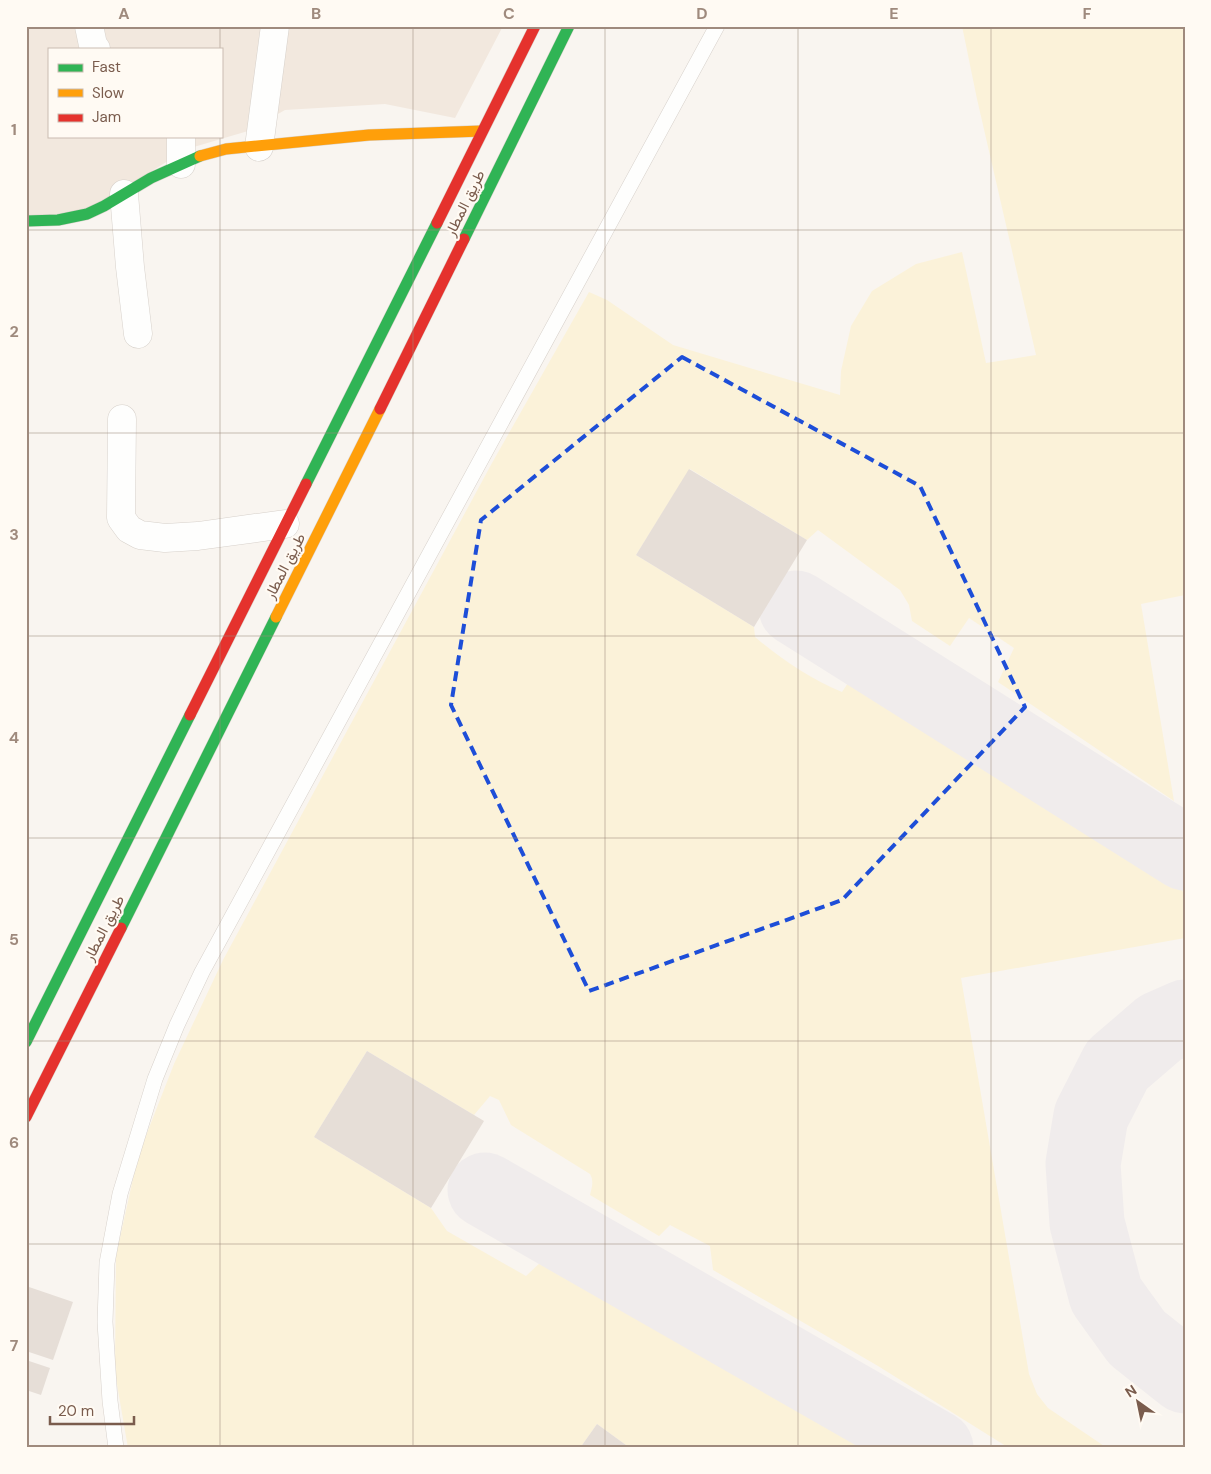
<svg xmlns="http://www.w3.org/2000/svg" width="1211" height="1474" font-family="'DM Sans',Vazirmatn,sans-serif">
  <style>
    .residential { fill: #f2e8de; fill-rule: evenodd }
    .sand { fill: #fbf2d9 }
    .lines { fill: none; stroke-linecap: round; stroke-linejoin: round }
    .taxiway { stroke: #f0ecec; stroke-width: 75 }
    .building { fill: #e6ded7 }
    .lane-casing { stroke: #d7d1cb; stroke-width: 16 }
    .street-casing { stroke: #d7d1cb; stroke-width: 29 }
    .fast-casing { stroke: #d9d2cb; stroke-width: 12 }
    .slow-casing { stroke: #d9d2cb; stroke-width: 12 }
    .jam-casing { stroke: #d9d2cb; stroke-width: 12 }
    .lane { stroke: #fefefd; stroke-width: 15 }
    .street { stroke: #fefefd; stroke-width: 28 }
    .fast { stroke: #30b455; stroke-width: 11 }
    .slow { stroke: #ff9f0a; stroke-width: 11 }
    .jam { stroke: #e5322d; stroke-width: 11 }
    .marked { fill: none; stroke: #1d4ed8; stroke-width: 4; stroke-dasharray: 10 6; stroke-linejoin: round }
    .grid { fill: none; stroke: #9f8a7d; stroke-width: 1; stroke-opacity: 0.55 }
    .labels { text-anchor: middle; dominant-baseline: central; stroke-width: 4.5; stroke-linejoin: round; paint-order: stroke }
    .street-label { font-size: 15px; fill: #7a5c4d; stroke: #fffaf3 }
    .neatline { fill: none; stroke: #9f8a7d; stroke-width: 2 }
    .grid-label { font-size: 16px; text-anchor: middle; font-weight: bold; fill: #9f8a7d }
  </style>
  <rect width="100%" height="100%" fill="#f9f5f0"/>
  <path class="residential" d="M26,26H503L455,118L385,104L285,110L248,131L187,149L88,211L26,218ZM49,49H221V136H49Z"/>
  <path class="sand" d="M962,26H1185V595L1141,604L1174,801L998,682L1014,648L969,618L950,646L912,621L909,605L900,590L818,530L807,540L690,469L636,555L754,627L755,637C781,659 810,679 842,692L852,677L1182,889L1185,900V938L961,978L1029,1374L1037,1394L1048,1408L1107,1448H1009L878,1366L713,1270L710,1246L670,1225L659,1236L590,1195C592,1187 594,1181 590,1174L511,1125L499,1100L490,1096L474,1115L367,1051L314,1137L431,1208L447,1231L526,1276L543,1260L866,1448H630L597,1424L580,1448H128L115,1373L116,1256L138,1156L174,1064L223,960L492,463L589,292L607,300L673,345L840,395L841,371L851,326L872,291L916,264L962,252L986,363L1036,355L977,99Z"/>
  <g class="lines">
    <g class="taxiway">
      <polyline points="796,608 1185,853"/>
      <polyline points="1185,1017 1160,1028 1117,1065 1091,1116 1083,1164 1087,1223 1106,1295 1137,1338 1185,1376"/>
      <polyline points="485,1190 936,1448"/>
    </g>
  </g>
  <g class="building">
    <polygon points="689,469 807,540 754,627 636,555"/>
    <polygon points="367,1051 484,1121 431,1208 314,1137"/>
    <polygon points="29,1287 73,1302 53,1360 26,1351 26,1296"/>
    <polygon points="26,1360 50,1368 41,1395 26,1390"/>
    <polygon points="597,1424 630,1448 580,1448"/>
  </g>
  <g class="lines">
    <defs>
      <polyline id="lane" points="116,1448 110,1401 105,1322 107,1263 120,1194 155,1079 177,1025 202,972 717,26"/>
      <g id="street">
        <polyline points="89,26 93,45 96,49"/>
        <polyline points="181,136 181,164"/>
        <polyline points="259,147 275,26"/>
        <polyline points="124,194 130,267 138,334"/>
        <polyline points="122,419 121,518 129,529 140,535 165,538 198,536 285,524"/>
      </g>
      <g id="fast">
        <polyline points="26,221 58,220 87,214 104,206 151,178 200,156"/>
        <polyline points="464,239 569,26"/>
        <polyline points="306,484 437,223"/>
        <polyline points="121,928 276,617"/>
        <polyline points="26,1042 190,715"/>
      </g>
      <g id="slow">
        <polyline points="200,156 226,149 369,135 482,131"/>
        <polyline points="276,617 380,409"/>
      </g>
      <g id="jam">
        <polyline points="437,223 535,26"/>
        <polyline points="380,409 464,239"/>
        <polyline points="190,715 306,484"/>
        <polyline points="26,1117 121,928"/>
      </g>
    </defs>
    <use href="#lane" class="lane-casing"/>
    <use href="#street" class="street-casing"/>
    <use href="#fast" class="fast-casing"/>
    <use href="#slow" class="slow-casing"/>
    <use href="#jam" class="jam-casing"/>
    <use href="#lane" class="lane"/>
    <use href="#street" class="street"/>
    <use href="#fast" class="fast"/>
    <use href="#slow" class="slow"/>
    <use href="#jam" class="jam"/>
  </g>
  <path class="marked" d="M682,357L920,486L1025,707L842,900L589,991L451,705L481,520Z"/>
  <path class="grid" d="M220,26V49M413,26V1448M605,26V1448M798,26V1448M991,26V1448M220,136V1448M26,230H1185M26,433H1185M26,636H1185M26,838H1185M26,1041H1185M26,1244H1185"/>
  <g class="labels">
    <g class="street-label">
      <text transform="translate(465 203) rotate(-64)">طريق المطار</text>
      <text transform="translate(285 566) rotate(-63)">طريق المطار</text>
      <text transform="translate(104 928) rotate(-63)">طريق المطار</text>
    </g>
  </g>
  <rect width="1211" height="1474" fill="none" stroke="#fffaf3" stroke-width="55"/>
  <rect x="48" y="48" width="175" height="90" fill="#fffaf3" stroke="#cabbb1"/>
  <rect x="58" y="64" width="25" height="8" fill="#30b455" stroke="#cabbb1"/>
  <text x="92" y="72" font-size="15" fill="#7a5c4d">Fast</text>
  <rect x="58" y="89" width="25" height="8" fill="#ff9f0a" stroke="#cabbb1"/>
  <text x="92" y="98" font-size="15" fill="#7a5c4d">Slow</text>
  <rect x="58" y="114" width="25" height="8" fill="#e5322d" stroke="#cabbb1"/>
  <text x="92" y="122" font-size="15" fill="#7a5c4d">Jam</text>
  <g transform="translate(1138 1402) rotate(327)" stroke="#fffaf3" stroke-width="4" paint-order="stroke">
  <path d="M0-4L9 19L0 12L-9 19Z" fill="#7a5c4d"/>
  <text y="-8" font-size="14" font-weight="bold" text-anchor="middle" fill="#7a5c4d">N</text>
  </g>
  <path d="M50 1416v8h84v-8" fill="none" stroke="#7a5c4d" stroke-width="2.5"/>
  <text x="58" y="1416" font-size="15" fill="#7a5c4d" stroke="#fffaf3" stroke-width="4" paint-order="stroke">20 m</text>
  <rect x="28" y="28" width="1156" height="1418" class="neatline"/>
  <g class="grid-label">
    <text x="124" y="19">A</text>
    <text x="316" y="19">B</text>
    <text x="509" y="19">C</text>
    <text x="702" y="19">D</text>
    <text x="894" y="19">E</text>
    <text x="1087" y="19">F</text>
    <text x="14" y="135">1</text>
    <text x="14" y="337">2</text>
    <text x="14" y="540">3</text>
    <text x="14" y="743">4</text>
    <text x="14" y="945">5</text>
    <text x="14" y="1148">6</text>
    <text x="14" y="1351">7</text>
  </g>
</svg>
